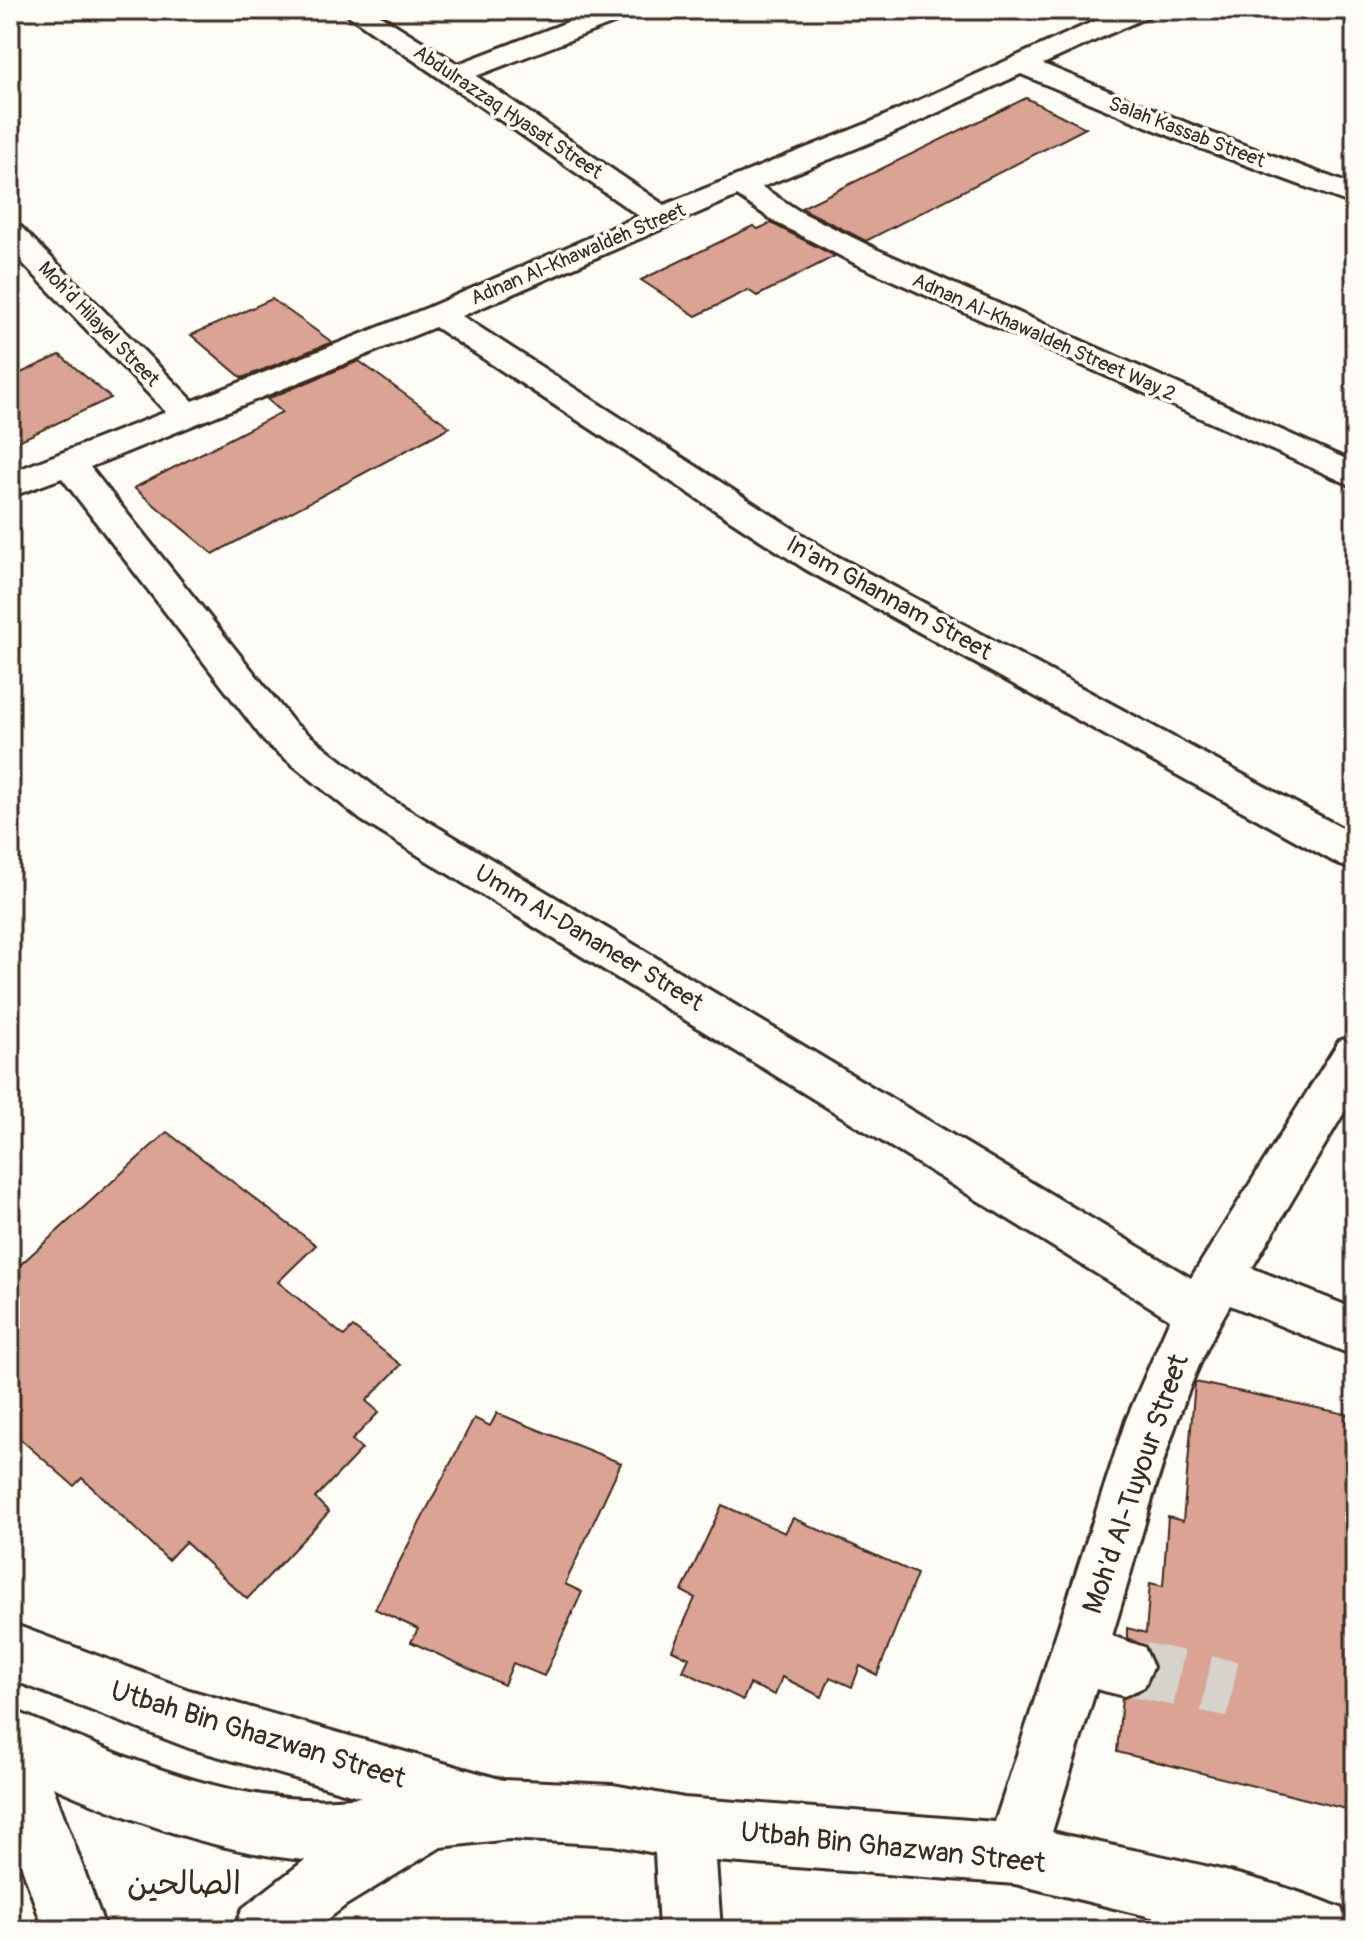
<svg xmlns="http://www.w3.org/2000/svg" width="1365" height="1940" font-family="Pangolin,'Playpen Sans Arabic',sans-serif">
  <style>
    .building { fill: #daa393; stroke: #3b2a1e; stroke-width: 2 }
    .lines { fill: none; stroke-linecap: round; stroke-linejoin: round }
    .minor-tunnel { stroke: #d6d2cc; stroke-width: 56; stroke-dasharray: 56 28; stroke-linecap: butt }
    .minor-casing { stroke: #3b2a1e; stroke-width: 6 }
    .minor { fill: #fdfcf7; fill-rule: evenodd }
    .labels { text-anchor: middle; dominant-baseline: central; stroke-width: 7; stroke-linejoin: round; paint-order: stroke }
    .far-street-label { font-size: 20px; fill: #3b2a1e; stroke: #fdfcf7 }
    .street-label { font-size: 24px; fill: #3b2a1e; stroke: #fdfcf7 }
    .near-street-label { font-size: 28px; fill: #3b2a1e; stroke: #fdfcf7 }
    .near-neighbourhood-label { font-size: 32px; fill: #3b2a1e; stroke: #fdfcf7 }
  </style>
  <rect width="100%" height="100%" fill="#fdfcf7"/>
  <filter id="ink" filterUnits="userSpaceOnUse"><feTurbulence type="fractalNoise" baseFrequency=".0125" numOctaves="2"/><feDisplacementMap in="SourceGraphic" scale="16" xChannelSelector="R" yChannelSelector="G"/><feConvolveMatrix kernelMatrix="1 2 1 2 8 2 1 2 1" color-interpolation-filters="sRGB"/></filter>
  <g filter="url(#ink)">
    <g class="building">
      <polygon points="1026,98 1086,128 866,241 801,208"/>
      <polygon points="771,223 835,256 757,296 748,290 696,316 641,280 753,226 758,229"/>
      <polygon points="272,299 332,342 242,378 191,335"/>
      <polygon points="60,355 111,398 10,445 10,378"/>
      <polygon points="359,361 450,427 213,554 134,488 282,412 267,399"/>
      <polygon points="167,1132 316,1245 278,1282 344,1336 353,1327 401,1365 366,1401 379,1412 352,1440 362,1449 315,1498 329,1512 247,1599 185,1542 168,1560 82,1478 74,1486 10,1430 10,1274"/>
      <polygon points="1195,1382 1355,1416 1354,1811 1117,1752 1122,1698 1145,1690 1156,1668 1147,1646 1127,1638 1127,1628 1146,1633 1150,1583 1163,1586 1168,1517 1183,1521"/>
      <polygon points="497,1413 621,1463 565,1584 582,1592 544,1676 513,1663 504,1685 411,1642 418,1629 375,1609 474,1418 490,1426"/>
      <polygon points="722,1505 785,1533 793,1518 917,1574 877,1675 860,1666 852,1687 830,1677 822,1697 782,1677 775,1695 750,1684 743,1700 683,1671 689,1658 672,1650 695,1598 682,1591"/>
    </g>
    <g class="lines">
      <polyline class="minor-tunnel" points="1124,1667 1233,1689"/>
      <defs>
        <path id="minor" d="M341,10H372L458,64L599,10H636L632,16L476,76L664,205L871,122L1119,10H1153L1149,16L1043,64L1209,132L1355,186V205L1189,144L1021,74L891,134L762,187L799,211L878,250L1355,463V487L856,264L777,223L737,196L462,316L831,553L1355,835V870L1340,865L805,569L435,327L90,467L294,723L389,798L1191,1278L1339,1041L1355,1035V1094L1252,1268L1355,1309V1356L1230,1305C1173,1400 1145,1530 1112,1636L1144,1647L1153,1667L1144,1687L1124,1696L1096,1689L1052,1832C1148,1855 1250,1870 1341,1908L1350,1930H1205L1015,1884L716,1861L721,1930H659L655,1853L613,1845L509,1839L441,1847L346,1905L314,1930H234L243,1908L305,1860C217,1852 134,1822 53,1787L106,1930H44L10,1833V1709C121,1755 237,1812 361,1797L189,1748L10,1679V1623L189,1690L503,1780L613,1785L684,1798L995,1822L1126,1420L1170,1319L361,820L266,743L62,478L10,497V473L166,412L10,250V224L21,227L193,401L427,308L639,216Z"/>
      </defs>
      <use href="#minor" class="minor-casing"/>
      <use href="#minor" class="minor"/>
    </g>
  </g>
  <g class="labels">
    <g class="far-street-label">
      <text transform="translate(508 112) rotate(34)">Abdulrazzaq Hyasat Street</text>
      <text transform="translate(1187 132) rotate(21)">Salah Kassab Street</text>
      <text transform="translate(578 254) rotate(-23)">Adnan Al-Khawaldeh Street</text>
      <text transform="translate(99 324) rotate(46)">Moh'd Hilayel Street</text>
      <text transform="translate(1044 337) rotate(24)">Adnan Al-Khawaldeh Street Way 2</text>
    </g>
    <g class="street-label">
      <text transform="translate(889 598) rotate(29)">In'am Ghannam Street</text>
      <text transform="translate(589 938) rotate(31)">Umm Al-Dananeer Street</text>
    </g>
    <g class="near-street-label">
      <text transform="translate(1136 1484) rotate(-71)">Moh'd Al-Tuyour Street</text>
      <text transform="translate(258 1735) rotate(17)">Utbah Bin Ghazwan Street</text>
      <text transform="translate(893 1848) rotate(6)">Utbah Bin Ghazwan Street</text>
    </g>
    <g class="near-neighbourhood-label">
      <text x="184" y="1884">الصالحين</text>
    </g>
  </g>
  <rect width="1365" height="1940" fill="none" stroke="#fdfcf7" stroke-width="40"/>
  <rect x="20" y="20" width="1325" height="1900" fill="none" stroke="#3b2a1e" stroke-width="3" filter="url(#ink)"/>
</svg>
